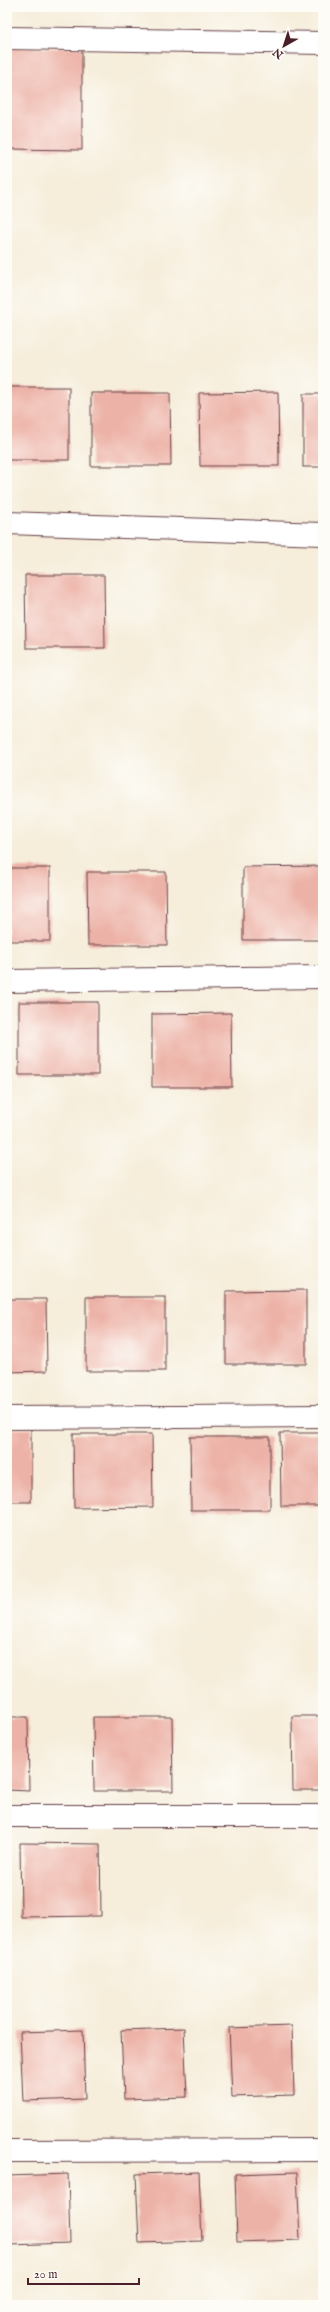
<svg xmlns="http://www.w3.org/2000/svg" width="330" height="2312" font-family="'IM FELL English',serif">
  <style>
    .building { fill: #edb2a7 }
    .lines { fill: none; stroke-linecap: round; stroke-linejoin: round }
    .minor-casing { stroke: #643e45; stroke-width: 24 }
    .tertiary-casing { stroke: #643e45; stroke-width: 24 }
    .minor { stroke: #fff; stroke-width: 22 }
    .tertiary { stroke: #fff; stroke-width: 22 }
  </style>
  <rect width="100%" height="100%" fill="#fdfcf7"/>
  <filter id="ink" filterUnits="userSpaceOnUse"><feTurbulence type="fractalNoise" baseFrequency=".025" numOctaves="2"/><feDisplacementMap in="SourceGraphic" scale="8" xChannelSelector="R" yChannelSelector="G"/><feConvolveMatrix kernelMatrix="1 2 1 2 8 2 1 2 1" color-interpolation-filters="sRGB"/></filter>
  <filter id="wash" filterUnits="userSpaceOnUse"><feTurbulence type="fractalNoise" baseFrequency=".012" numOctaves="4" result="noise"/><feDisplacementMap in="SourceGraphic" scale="16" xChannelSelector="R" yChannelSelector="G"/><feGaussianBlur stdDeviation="0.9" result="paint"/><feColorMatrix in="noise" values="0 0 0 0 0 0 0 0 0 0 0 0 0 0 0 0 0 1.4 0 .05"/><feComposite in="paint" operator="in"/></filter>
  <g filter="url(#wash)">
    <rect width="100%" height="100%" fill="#f6edda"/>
    <g id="blocks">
      <g class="building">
        <polygon points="7,48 82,48 82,150 7,149"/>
        <rect x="7" y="387" width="62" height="73"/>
        <polygon points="278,392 279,466 200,466 199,393"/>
        <polygon points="91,393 170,393 171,466 91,466"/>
        <rect x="303" y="394" width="20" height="73"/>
        <polygon points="25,575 104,575 105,648 26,648"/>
        <polygon points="322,866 323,940 243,940 243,867"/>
        <rect x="7" y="868" width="43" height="73"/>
        <polygon points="87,872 166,872 167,945 88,945"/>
        <rect x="19" y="1002" width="79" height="73"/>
        <polygon points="231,1013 232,1087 152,1087 152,1014"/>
        <polygon points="306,1290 306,1364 226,1364 226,1291"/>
        <rect x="86" y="1297" width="79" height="74"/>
        <polygon points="7,1299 46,1299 47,1371 7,1372"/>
        <rect x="7" y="1429" width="24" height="73"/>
        <polygon points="280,1433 323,1433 323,1506 281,1506"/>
        <polygon points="73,1434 152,1434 153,1507 74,1508"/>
        <polygon points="190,1437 270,1437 270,1510 191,1510"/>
        <polygon points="292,1716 323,1716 323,1790 293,1790"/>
        <polygon points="7,1717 28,1717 29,1791 7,1790"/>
        <polygon points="93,1717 172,1717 173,1791 94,1791"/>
        <polygon points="20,1843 100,1844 101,1916 21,1917"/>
        <polygon points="292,2026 294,2095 232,2097 229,2028"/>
        <polygon points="184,2028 187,2097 124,2099 121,2030"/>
        <polygon points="83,2030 85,2099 23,2101 20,2032"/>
        <polygon points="199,2172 202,2241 139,2243 136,2174"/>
        <polygon points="297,2172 300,2240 237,2242 235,2174"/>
        <polygon points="68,2174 70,2243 8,2245 7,2176"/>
      </g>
    </g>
  </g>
  <g filter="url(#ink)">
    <use href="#blocks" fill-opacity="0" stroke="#643e45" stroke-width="1"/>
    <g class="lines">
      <defs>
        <g id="minor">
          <polyline points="7,38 323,43"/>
          <polyline points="7,981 323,977"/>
          <polyline points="7,1418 323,1416"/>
          <polyline points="7,1816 323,1816"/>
          <polyline points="7,2151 323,2150"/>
        </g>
        <polyline id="tertiary" points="7,523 323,534"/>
      </defs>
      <use href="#minor" class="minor-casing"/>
      <use href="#tertiary" class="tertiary-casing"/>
      <use href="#minor" class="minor"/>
      <use href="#tertiary" class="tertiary"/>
    </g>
  </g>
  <rect width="330" height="2312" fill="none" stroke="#fdfcf7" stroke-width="24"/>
  <g transform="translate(284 46) rotate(219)" stroke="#fdfcf7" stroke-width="3" paint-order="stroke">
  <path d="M0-3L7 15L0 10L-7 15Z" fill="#4a1f2b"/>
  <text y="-6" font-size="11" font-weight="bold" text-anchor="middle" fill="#4a1f2b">N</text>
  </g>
  <path d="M28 2278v6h111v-6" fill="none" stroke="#4a1f2b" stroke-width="2"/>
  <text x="34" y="2278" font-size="12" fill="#4a1f2b" stroke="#fdfcf7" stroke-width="3" paint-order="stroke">20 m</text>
</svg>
